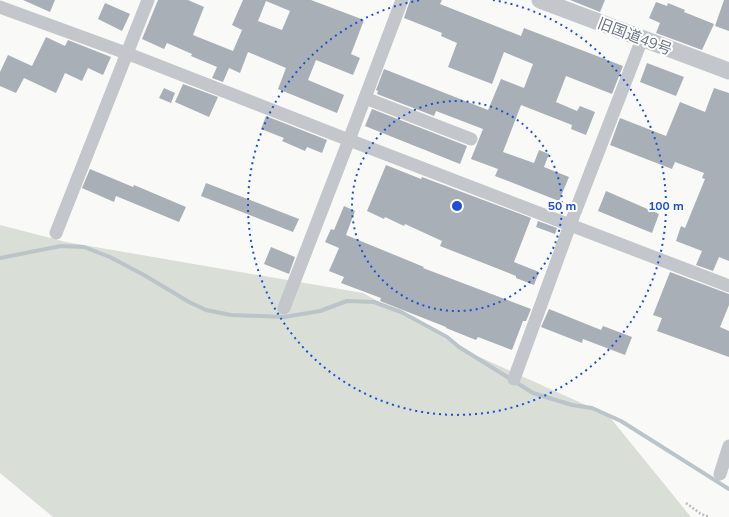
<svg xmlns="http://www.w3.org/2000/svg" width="729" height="517" font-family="Mulish,'Noto Sans JP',sans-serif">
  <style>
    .green { fill: #d9ded7 }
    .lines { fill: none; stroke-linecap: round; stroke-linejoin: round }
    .stream { stroke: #bbc4c9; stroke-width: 4 }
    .building { fill: #a9afb6; fill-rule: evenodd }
    .path { stroke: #bbbdc0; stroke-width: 2.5; stroke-dasharray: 2 2; stroke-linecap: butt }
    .minor { stroke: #c3c6ca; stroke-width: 13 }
    .tertiary { stroke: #c3c6ca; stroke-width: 17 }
    .ring { fill: none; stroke: #1d4ed8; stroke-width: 2; stroke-dasharray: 2 4 }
    .labels { text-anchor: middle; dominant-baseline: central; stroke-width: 4; stroke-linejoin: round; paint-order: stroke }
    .street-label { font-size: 15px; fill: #6b7786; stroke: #fff }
    .centre { fill: #1d4ed8; stroke: #fff; stroke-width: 2 }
    .ring-label { font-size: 12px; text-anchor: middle; font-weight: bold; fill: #1d4ed8; stroke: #fff; stroke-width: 4; stroke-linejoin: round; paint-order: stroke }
  </style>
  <rect width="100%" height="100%" fill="#f9f9f7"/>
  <polygon class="green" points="0,225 66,242 363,293 475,355 608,415 691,517 53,517 0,473"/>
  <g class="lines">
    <polyline class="stream" points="0,258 61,246 84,247 110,257 144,275 189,302 206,310 231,315 284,317 320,311 347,301 374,302 401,312 447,337 459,347 533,393 572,405 592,408 621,421 729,489"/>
  </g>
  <g class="building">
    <polygon points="23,0 55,0 50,12"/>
    <path d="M158,0H188L204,7L193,35L233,51L242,30L232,25L243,0H311L364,20L351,54L360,58L353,75L316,60L308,80L344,95L337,113L278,89L286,68L248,52L240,73L229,68L223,82L212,78L217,67L191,56L192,54L167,43L164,49L142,39ZM266,1L290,11L282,30L258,21Z"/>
    <polygon points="410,0 442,0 440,4 521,36 524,28 623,66 612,94 566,76 556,102 577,111 580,106 595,112 586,135 571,129 572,125 521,105 503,152 534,163 539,150 549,154 544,167 569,177 559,201 495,176 498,169 471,159 483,129 436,111 434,116 377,94 378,91 376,90 384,69 488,110 501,79 524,88 533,64 504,52 492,84 448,67 457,43 441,36 442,33 404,18"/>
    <polygon points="570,0 605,0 600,12"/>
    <polygon points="724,0 729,0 729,31 715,26"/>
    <polygon points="656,2 667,6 668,3 685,10 684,12 714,24 702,50 656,33 660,23 649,18"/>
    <polygon points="105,3 130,14 122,31 98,19"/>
    <polygon points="46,37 65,46 68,40 111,57 103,75 88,68 82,81 65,73 56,93 24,78 16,93 0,86 0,72 8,55 32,66"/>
    <polygon points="647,63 684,77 676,96 640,82"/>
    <polygon points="183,84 218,97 209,117 175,102"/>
    <polygon points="164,88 175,93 171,103 159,98"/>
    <polygon points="714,88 729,93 729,261 719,257 713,271 696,265 702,251 676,241 681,226 685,228 705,179 702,178 704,173 675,162 672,169 610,145 620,118 666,136 680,102 705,112"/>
    <polygon points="372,109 467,146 460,164 365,126"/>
    <polygon points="266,116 327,140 322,153 307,147 305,151 282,141 284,138 261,129"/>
    <polygon points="386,165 421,179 422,177 531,218 514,262 539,272 534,285 516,278 516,276 491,266 440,246 442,241 405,224 404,226 385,217 384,219 367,211"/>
    <polygon points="90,169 133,187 134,185 186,207 179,222 116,196 114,202 82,188"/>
    <polygon points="206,183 299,219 293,232 201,196"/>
    <polygon points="606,191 659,214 652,233 598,211"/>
    <polygon points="344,206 355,211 346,235 424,267 423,268 531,309 526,321 523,321 512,350 478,337 476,340 446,328 446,327 380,301 381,298 341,283 344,277 329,271 339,248 325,242 331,229 334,230"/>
    <polygon points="538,221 557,228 555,234 536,227"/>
    <polygon points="271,247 295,257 289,274 264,264"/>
    <polygon points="670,272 729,294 729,305 720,327 729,331 729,357 657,331 662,318 653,315"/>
    <polygon points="549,309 601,330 603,326 632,337 625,355 583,339 582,343 541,327"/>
  </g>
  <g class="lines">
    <polyline class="path" points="686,503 701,514 710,517"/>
    <g class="minor">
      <polyline points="0,7 126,53 349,140 729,286"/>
      <polyline points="365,98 471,139"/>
      <polyline points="56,233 148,0"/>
      <polyline points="284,308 349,140 402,0"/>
      <polyline points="514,379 570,225 642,39"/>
      <polyline points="720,474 729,446"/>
    </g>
    <polyline class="tertiary" points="540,0 729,71"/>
  </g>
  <g class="ring">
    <circle cx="457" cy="206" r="105"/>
    <path d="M493 0A209 209 0 1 1 421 0"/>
  </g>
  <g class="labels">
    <g class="street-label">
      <text transform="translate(635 36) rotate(21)">旧国道49号</text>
    </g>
  </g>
  <circle cx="457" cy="206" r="6" class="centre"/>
  <g class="ring-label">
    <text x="562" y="210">50 m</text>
    <text x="666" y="210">100 m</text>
  </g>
</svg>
